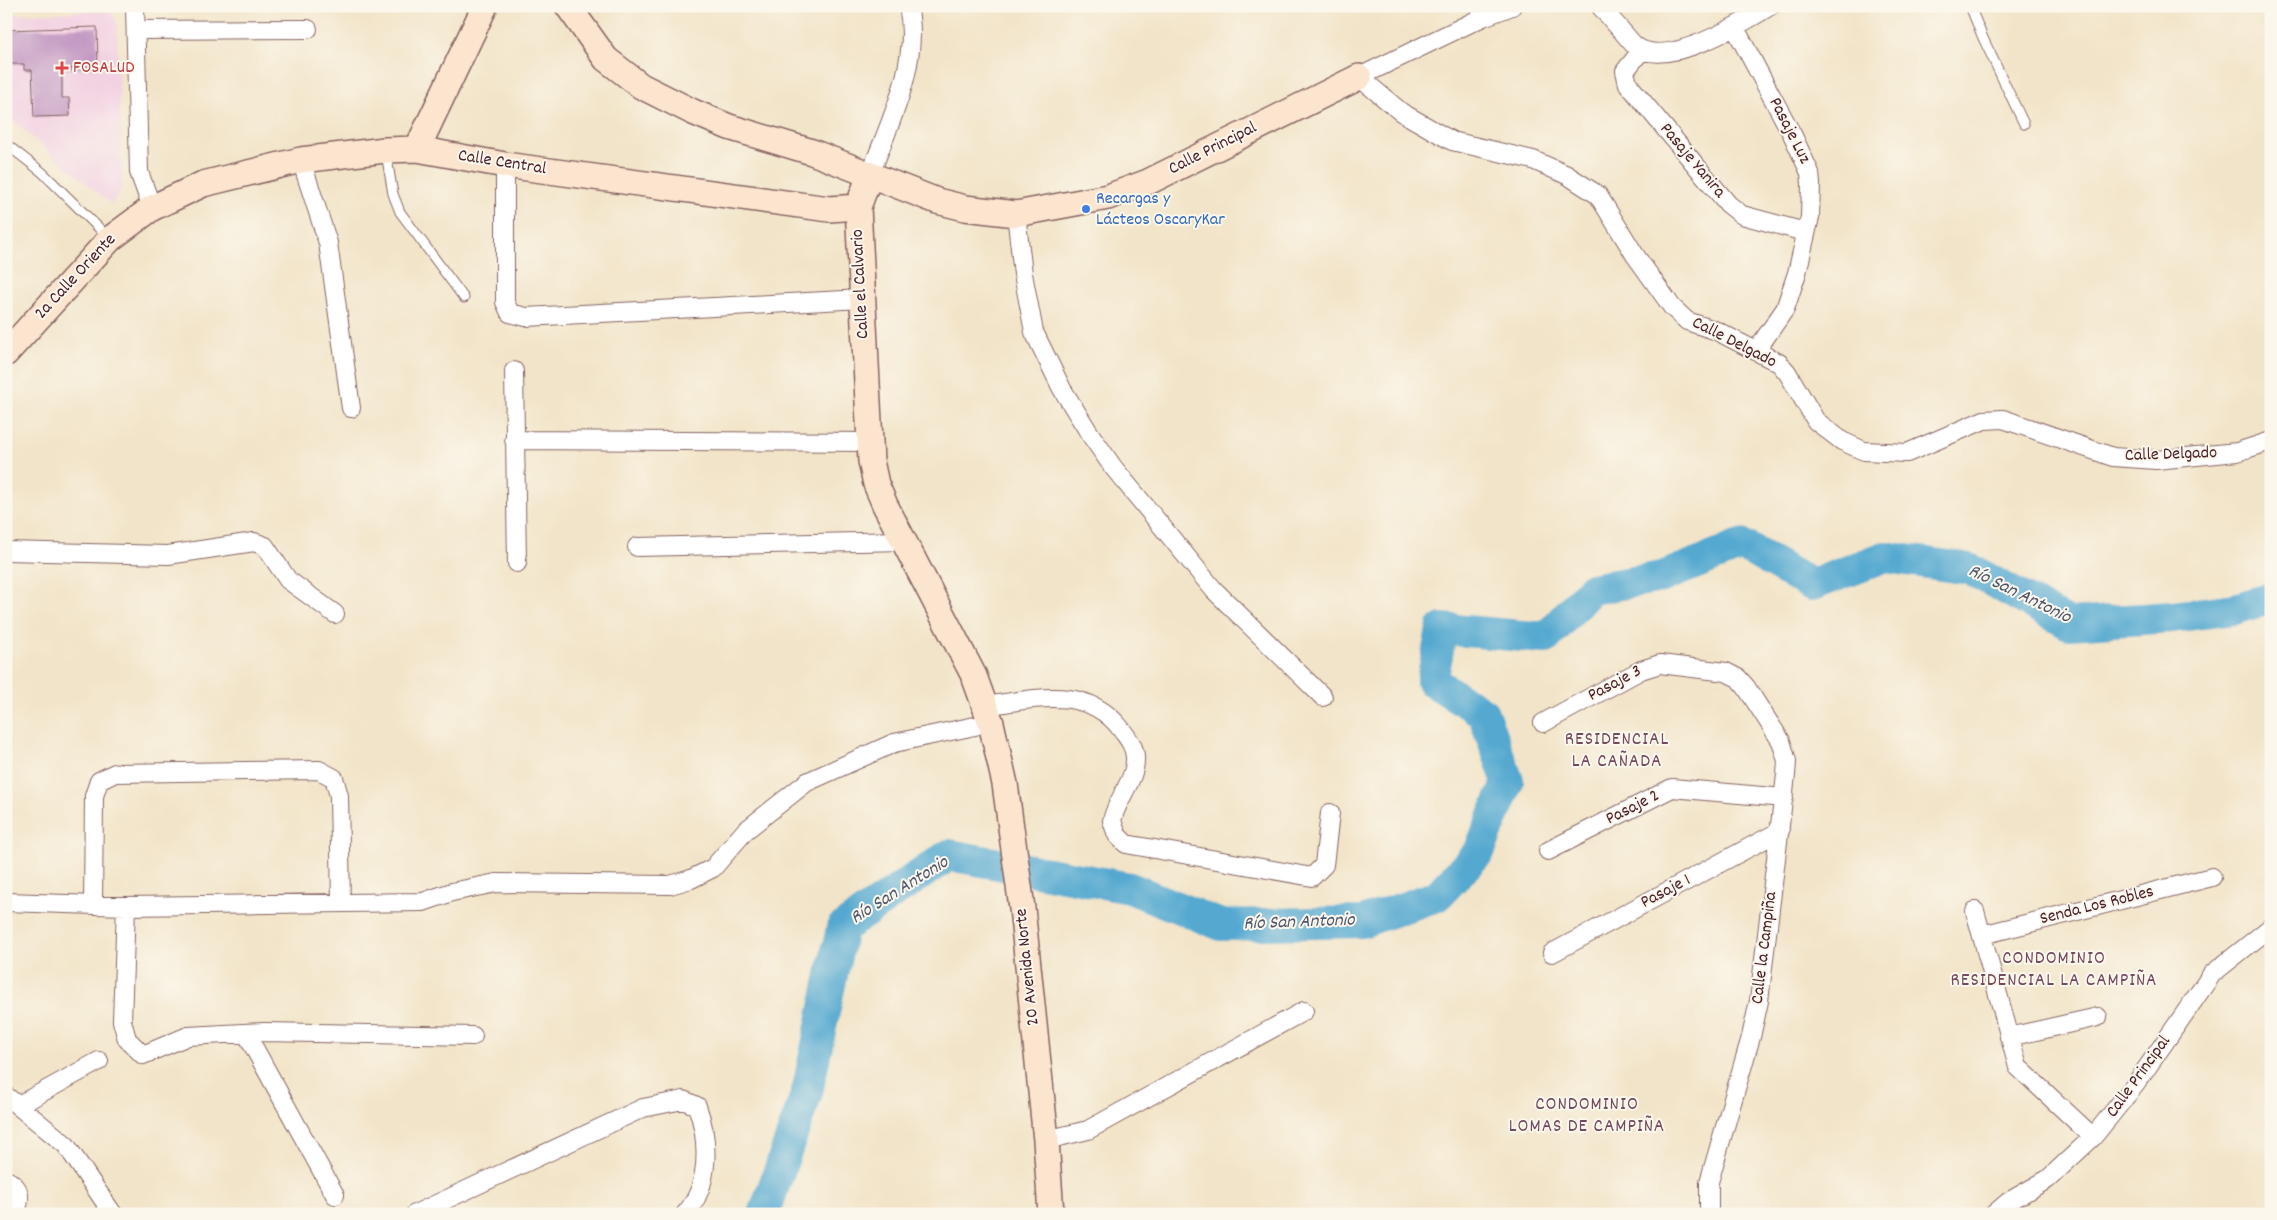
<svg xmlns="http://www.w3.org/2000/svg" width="2277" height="1220" font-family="Dekko,sans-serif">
<rect width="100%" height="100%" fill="#fbf7ec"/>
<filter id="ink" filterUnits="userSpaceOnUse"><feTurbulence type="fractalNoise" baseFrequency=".02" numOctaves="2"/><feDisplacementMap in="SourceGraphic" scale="10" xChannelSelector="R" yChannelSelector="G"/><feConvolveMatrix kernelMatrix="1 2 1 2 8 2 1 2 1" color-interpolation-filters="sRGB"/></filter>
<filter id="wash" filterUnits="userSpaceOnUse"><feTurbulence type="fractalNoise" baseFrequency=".0096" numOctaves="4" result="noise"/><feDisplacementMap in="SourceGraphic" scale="20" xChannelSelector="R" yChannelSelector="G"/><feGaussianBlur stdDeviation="1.12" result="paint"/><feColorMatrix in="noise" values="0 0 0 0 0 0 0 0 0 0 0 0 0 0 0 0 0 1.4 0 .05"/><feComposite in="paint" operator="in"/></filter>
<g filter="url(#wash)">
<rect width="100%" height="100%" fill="#f2e4c8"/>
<path fill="#f2cfe1" d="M105,11L112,13L117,22L122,186L119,194L111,204L6,115V15Z"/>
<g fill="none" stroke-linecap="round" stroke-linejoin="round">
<path stroke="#54a9d0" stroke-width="32" d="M764,1214L807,1092L842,928L949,855L1130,888L1221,925L1362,922L1437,896L1479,852L1508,781L1483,713L1432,681L1442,629L1546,638L1591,589L1662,577L1742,545L1812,585L1885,557L1970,569L2069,624L2172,617L2235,609L2271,598"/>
</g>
<g id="blocks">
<path fill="#c399c3" d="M97,27L98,68L62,69V98H69L70,116L34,117L32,70H24V64H6V30Z"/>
</g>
</g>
<g filter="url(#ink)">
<use href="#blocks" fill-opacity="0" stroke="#856462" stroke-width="1"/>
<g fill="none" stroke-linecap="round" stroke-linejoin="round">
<g stroke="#856462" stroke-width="11">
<path id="lane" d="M1970,6L1983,38L2024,124
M6,144L42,172L109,238
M386,153L393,194L400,212L464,298"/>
</g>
<g stroke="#856462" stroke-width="20">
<path id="street" d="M135,6L139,172L152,208
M1512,6L1483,17L1359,77L1401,112L1452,141L1533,160L1567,175L1598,195L1635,255L1672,307L1687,321L1717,331L1779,363L1787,372L1816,421L1842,441L1864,451L1907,453L1984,420L2003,419L2113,457L2156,460L2237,452L2271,441
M1600,6L1634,45C1665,71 1741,24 1770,6
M1735,28L1793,136L1810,173L1811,184L1810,217L1797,273L1785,309L1756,351
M136,30L308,29
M1641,51L1625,71L1628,84L1728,204L1742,215L1805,232
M301,160L328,243L351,408
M505,165V302L510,313L526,317L862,299
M870,175C889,123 921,63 908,6
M1016,214L1023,274L1034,332L1062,389L1090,434L1113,467L1214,590L1323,697
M514,371L517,563
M514,440L869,442
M637,547L904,541
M6,551L168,555L254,542L265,546L288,580L335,614
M986,706C1034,699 1087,684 1121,729C1128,738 1136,748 1135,760C1135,781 1116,800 1112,821L1117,835L1126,844L1312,877L1324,865L1330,813
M1543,723L1641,670L1660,664L1726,672L1738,678L1746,687L1781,741L1787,761L1786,775L1759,1001L1751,1037L1709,1182V1214
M1548,851L1672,788L1784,798
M6,902L126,906L423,902L452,892L496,883L670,885L691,879L713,868L745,831L807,782L894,743L975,726
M93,905L94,796L99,781L115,773L319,770L334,778L339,796L341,903
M126,906L122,1021L127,1039L143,1055L188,1036L264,1032L473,1036
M1975,911L2018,1067L2093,1137
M1982,935L2212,877
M1552,953L1780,831
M246,1033L335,1195
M2009,1037L2098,1017
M6,1096L66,1145L113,1214
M19,1105L99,1061
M1046,1140L1088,1130L1304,1011
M6,1180C22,1187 21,1200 15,1214
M415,1214L643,1108L683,1100L697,1106C709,1139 711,1186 685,1214
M1994,1214L2008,1202L2048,1179L2093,1137L2135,1085L2212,974L2271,927"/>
</g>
<g stroke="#856462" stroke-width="28">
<path id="secondary" d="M568,6L606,59L641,86L693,112L729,127L812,152L937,201L965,208L1016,214L1108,197L1148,182L1359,77
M417,149L485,6
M870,175L858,207L871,461L876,484L885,505L974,676L991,723L1005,784L1022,908L1046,1140L1051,1214
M6,353L110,239L152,208L203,184L301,160L385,150L417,149L505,165L829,209L858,207"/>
</g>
<use href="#lane" stroke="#fff" stroke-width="9"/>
<use href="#street" stroke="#fff" stroke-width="18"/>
<use href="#secondary" stroke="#fce5cf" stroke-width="25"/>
</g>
</g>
<path fill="#e0444e" stroke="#fbf7ec" stroke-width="2" d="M59.5 60.5h5v5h5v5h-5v5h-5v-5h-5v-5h5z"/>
<circle fill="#3f7fe0" stroke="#fbf7ec" stroke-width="2" cx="1086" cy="209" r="5"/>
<g text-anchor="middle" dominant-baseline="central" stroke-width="4" stroke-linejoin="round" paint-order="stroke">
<g font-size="18" fill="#be3a42" stroke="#fbf7ec" text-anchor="start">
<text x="73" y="68">FOSALUD</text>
</g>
<g font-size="18" fill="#4a1f2b" stroke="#fbf7ec">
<text transform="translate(1789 131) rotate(63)">Pasaje Luz</text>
<text transform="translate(1213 149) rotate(-27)">Calle Principal</text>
<text transform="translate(1692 161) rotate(50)">Pasaje Yanira</text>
<text transform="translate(502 163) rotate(9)">Calle Central</text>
<text transform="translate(76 277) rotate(-47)">2a Calle Oriente</text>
<text transform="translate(861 284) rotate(-93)">Calle el Calvario</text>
<text transform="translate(1734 343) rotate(27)">Calle Delgado</text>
<text transform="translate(2171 455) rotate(-2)">Calle Delgado</text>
<text transform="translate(1615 684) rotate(-28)">Pasaje 3</text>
<text transform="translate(1633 808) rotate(-27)">Pasaje 2</text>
<text transform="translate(1666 892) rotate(-28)">Pasaje 1</text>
<text transform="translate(2097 906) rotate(-14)">Senda Los Robles</text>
<text transform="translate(1765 948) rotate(-83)">Calle la Campiña</text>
<text transform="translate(1028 967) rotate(-96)">20 Avenida Norte</text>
<text transform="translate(2139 1077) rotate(-54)">Calle Principal</text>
</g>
<g font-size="18" fill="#366cbe" stroke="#fbf7ec" text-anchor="start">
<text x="1096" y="199">Recargas y<tspan x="1096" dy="21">Lácteos OscaryKar</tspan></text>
</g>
<g font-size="19" font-style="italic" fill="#4e566d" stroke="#fbf7ec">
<text transform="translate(2019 595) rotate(26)">Río San Antonio</text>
<text transform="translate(900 891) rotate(-32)">Río San Antonio</text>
<text transform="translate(1299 923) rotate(-2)">Río San Antonio</text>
</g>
<g font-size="19" letter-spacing="1" fill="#744a60" stroke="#fbf7ec">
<text x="1617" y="740">RESIDENCIAL<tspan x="1617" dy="22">LA CAÑADA</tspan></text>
<text x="2054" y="959">CONDOMINIO<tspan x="2054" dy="22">RESIDENCIAL LA CAMPIÑA</tspan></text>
<text x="1587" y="1105">CONDOMINIO<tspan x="1587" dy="22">LOMAS DE CAMPIÑA</tspan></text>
</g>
</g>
<rect width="2277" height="1220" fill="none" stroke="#fbf7ec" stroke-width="25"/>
</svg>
